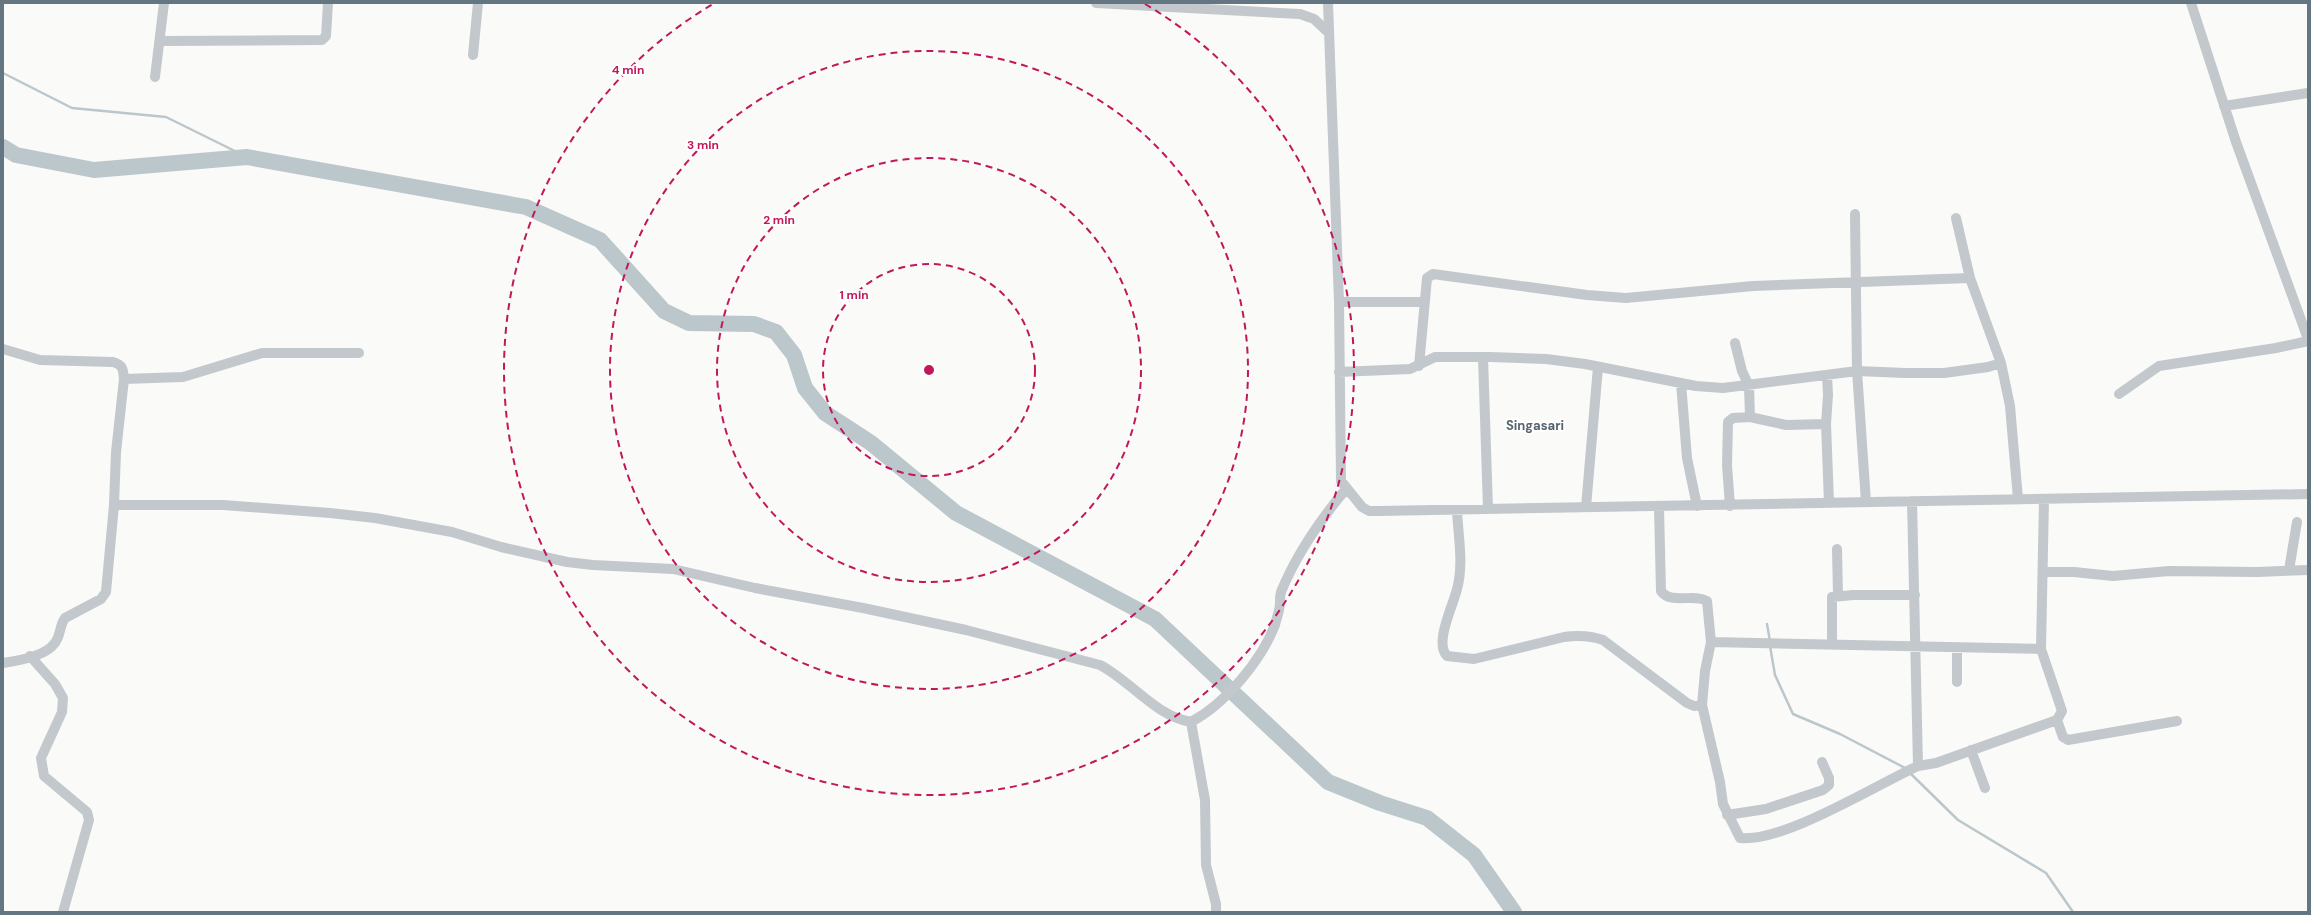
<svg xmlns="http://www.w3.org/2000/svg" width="2311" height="915" font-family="'DM Sans',sans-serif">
<rect width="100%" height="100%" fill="#fafaf8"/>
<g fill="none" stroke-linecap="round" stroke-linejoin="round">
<path stroke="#bbc7cb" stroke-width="2.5" d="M3,73L72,108L166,117L247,157
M1767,624L1770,641
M1770,646L1775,675L1793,714L1840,734L1907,769
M1910,773L1958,820L2046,873L2073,912"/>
<path stroke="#bbc7cb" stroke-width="16" d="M3,147L16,155L94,170L247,157L526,207L600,240L664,311L689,323L754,324L776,332L794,355L805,388L825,413L871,443L956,513L1155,619L1328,782L1380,803L1427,818L1474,855L1514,912"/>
<path stroke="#c3c8cc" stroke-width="10" d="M1096,3L1300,14L1314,19L1329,33
M1328,3L1339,302L1341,481L1362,507L1369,511H1379L2308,494
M2191,3L2236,142L2308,339
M160,41L322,40L326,36L328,3
M473,55L478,3
M155,77L164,3
M2224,106L2308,93
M1855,214L1857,371L1866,502
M1956,218L1970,278
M1339,302H1425
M1735,343L1742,371L1749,386L1750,417L1786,425L1826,424
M3,349L40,360L113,362C123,365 123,369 124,379L116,452L114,505L106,592L101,599L65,618C59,626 61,637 54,644C45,656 17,661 3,663
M1483,357L1488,509
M1419,366L1427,278L1433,274L1587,295L1626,298L1753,286L1970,278L2001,363L2010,406L2018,499
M1339,372L1410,369L1435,357H1490L1546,359L1585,364L1696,386L1723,388L1857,371L1905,373H1944L1988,367L2001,363
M1827,375L1828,395L1826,424L1829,503
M124,379L183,377L262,353H359
M1681,383L1687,458L1697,506
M2119,394L2159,366L2276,348L2308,341
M1912,501L1918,766
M114,505H223L330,513L375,518L452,532L501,547L567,562L593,565L673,569L755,588L863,608L966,630L1100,665C1131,681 1155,716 1191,722C1225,704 1261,661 1275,625C1276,620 1278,615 1279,610C1281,604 1279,598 1281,592C1296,555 1321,519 1346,489
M1730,506L1727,465L1728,422L1733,418L1750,417
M1586,507L1598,367
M1659,507L1661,591C1671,605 1693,593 1707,601L1711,642L2041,649
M1457,510C1458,535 1464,564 1457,589C1453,606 1434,643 1447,656L1474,659L1564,637C1578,635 1589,635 1603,640L1687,703L1694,706L1702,705
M1837,549L1838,596
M2289,570L2297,522
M2043,572H2074L2113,576L2169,571L2257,572L2308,570
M1711,642L1705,671L1702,705L1720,782L1723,804L1740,838C1783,843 1876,785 1918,766L1936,763L2057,720L2062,711L2041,649L2044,499
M1832,645V597L1853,595H1915
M30,656L55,684L63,698L62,712L41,758L44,776L87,812L89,820L63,912
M1957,682V648
M2057,720L2063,737L2068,740L2177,721
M1191,722L1205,800L1206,865L1216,904V912
M1971,750L1985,788
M1727,815L1766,809L1823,790L1829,785V778L1822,762"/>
</g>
<g fill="none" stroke="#c2185b" stroke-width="2" stroke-dasharray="7 5">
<circle cx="929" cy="370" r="106"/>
<circle cx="929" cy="370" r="212"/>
<circle cx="929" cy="370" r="319"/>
<path d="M1145 4A425 425 0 1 1 713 4"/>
</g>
<g text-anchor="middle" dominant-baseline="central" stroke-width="4" stroke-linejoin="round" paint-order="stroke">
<g font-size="13" font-weight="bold" fill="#57646e" stroke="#fff">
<text x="1535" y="425">Singasari</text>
</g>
</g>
<circle cx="929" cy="370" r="6" fill="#c2185b" stroke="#fff" stroke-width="2"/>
<g font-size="12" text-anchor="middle" font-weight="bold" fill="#c2185b" stroke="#fff" stroke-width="4" stroke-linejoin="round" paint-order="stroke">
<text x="628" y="74">4 min</text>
<text x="703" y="149">3 min</text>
<text x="779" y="224">2 min</text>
<text x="854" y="299">1 min</text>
</g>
<rect width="2311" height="915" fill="none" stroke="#657683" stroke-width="8"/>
</svg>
